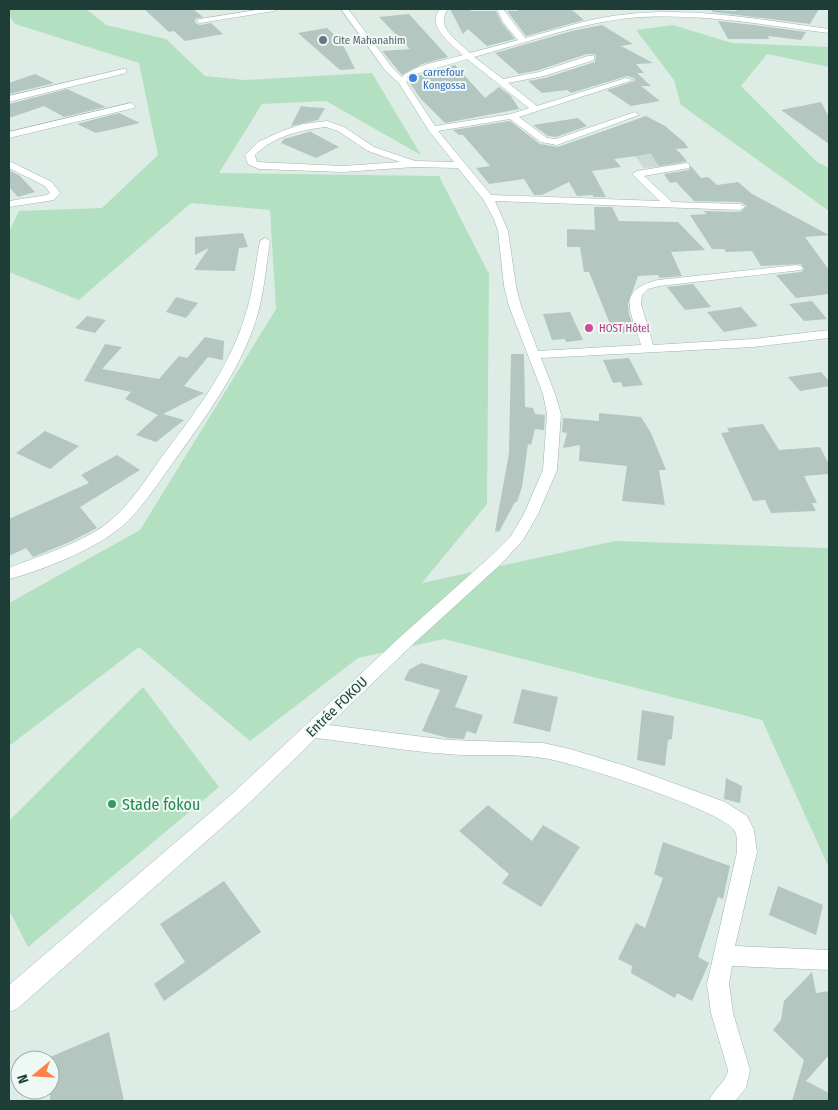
<svg xmlns="http://www.w3.org/2000/svg" width="838" height="1110" font-family="'Fira Sans Condensed',sans-serif">
<rect width="100%" height="100%" fill="#deece6"/>
<path fill="#ccdbd5" d="M680,152L688,164L644,168L635,156Z"/>
<path fill="#b4e0c2" d="M9,9H86L106,25L166,39L205,76L245,80L372,73L421,155L326,101L262,104L219,173L439,176L489,274L487,504L422,583L615,541L829,548V868L762,720L444,639L358,658L250,741L139,647L9,746V603L140,530L276,309L270,210L191,203L79,300L9,272V232L19,211L102,208L158,155L139,63L15,24L9,15Z
M673,25L732,43L829,47V67L767,54L741,86L817,162L829,168V211L681,105L674,80L636,30Z
M143,687L219,787L28,947L9,910V821Z"/>
<path fill="#b3c6bf" d="M144,9H193L203,17L195,19V23L200,25L211,23L223,34L185,41L174,31L169,32Z
M450,9H470L471,11H496L502,23L515,39L487,46L468,29L463,34Z
M516,9H571L584,20L526,36L507,11H518Z
M736,9H819L810,24L713,12L711,10L737,11Z
M409,14L448,57L422,64L402,75L382,51L410,49L379,17Z
M718,21L754,25L806,32L801,40L768,36L769,39H728Z
M602,25L633,44L621,46L653,63L636,64L644,73H637L651,86H641L660,101L631,106L607,90L635,81L634,78L627,76L571,93L567,90L542,93L528,81L545,78L595,62L596,56L594,54H587L539,70L519,74L495,53L572,31Z
M327,28L341,41L355,69L340,70L298,33Z
M455,65L485,98L499,87L511,96L519,109L445,123L421,99L409,82L417,76Z
M35,74L54,83L9,94V83Z
M67,89L106,107L64,117L44,106L9,118V104Z
M821,102L829,117V144L781,110Z
M301,106L308,107L325,108L318,120L291,126Z
M119,113L140,123L96,133L77,124Z
M646,116L665,126L685,143L688,148L676,149L687,161L659,166L651,154L614,159L621,167L592,171L606,197H593V195L577,196L569,182L542,195H534L524,179L489,184L476,168L490,166L463,135H459L453,130L510,121L540,144L558,147Z
M578,118L587,126L556,137L548,136L533,125Z
M312,131L311,132L339,147L316,158L281,143L284,139Z
M691,166L701,178L708,177L717,185L738,182L752,194L829,235L805,237L829,270V294L796,298L776,275L801,272L804,269L801,264L761,266L752,251L726,252L724,249H712L690,215L707,214L703,211L740,212L747,206L740,202L694,201L676,182L670,183L664,174L689,170Z
M9,170L20,176L35,192L18,197L9,187Z
M594,207H612L619,221L678,222L705,250L671,252L682,276L660,278L658,275L638,276L628,304L629,314L635,332L614,334L589,272H584L580,247H567V229L595,230Z
M243,233L248,247L239,248L235,271L194,270L209,248L195,255V237Z
M693,284L711,307L685,310L667,287Z
M176,297L198,303L186,318L166,312Z
M812,301L827,319L804,321L789,304Z
M741,307L758,326L724,332L707,312Z
M570,312L583,340L566,342L565,339L552,340L543,314Z
M87,316L106,320L95,333L75,328Z
M205,337L224,341L223,360L208,357L184,386L204,393L163,414L184,420L156,442L136,435L158,415L125,399L131,392L84,381L105,344L122,347L102,369L159,379L179,356L187,358Z
M511,354H524L525,407L533,408L535,414L545,415L544,430L535,429L531,445L528,444L522,487L517,502H515L499,532L495,531L509,453Z
M629,358L643,385L623,387L621,382L613,383L603,360Z
M821,372L829,381V386L800,391L788,377Z
M599,413L641,417L651,433L666,470H659L665,505L622,501L627,466L579,461L580,445L563,448L567,433L562,432L563,418L599,421Z
M763,424L779,450L820,447L829,464V474L804,476L817,503H812L816,511L771,513L765,500L753,501L721,433L729,432L727,428Z
M45,431L79,446L50,469L16,453Z
M117,455L140,470L80,507L97,528L70,542L33,557L26,548L9,556V519L89,483L81,475Z
M421,663L468,676L455,707L483,715L476,734L467,731L464,739L448,738L422,731L440,690L404,680L409,670Z
M522,689L558,697L550,732L513,723Z
M642,710L674,716L672,739L668,740L665,766L637,760Z
M726,778L742,786L740,803L724,799Z
M488,805L532,841L543,825L580,847L541,907L502,883L509,874L459,831Z
M663,842L730,866L723,899L718,897L698,957L709,963L692,1001L677,993L675,998L631,973L632,966L618,959L636,923L645,928L663,878L654,874Z
M224,881L261,932L164,1001L154,984L185,962L160,924Z
M778,886L823,905L816,935L769,915Z
M812,972L816,993L829,991V1055L806,1081L829,1093V1101H792L804,1060L773,1030L781,1020L784,1001Z
M109,1032L124,1101H50V1057Z"/>
<g fill="none" stroke-linecap="round" stroke-linejoin="round">
<g stroke="#a0b4ae" stroke-width="1">
<path id="minor" d="M262,9H278L274,11L200,23L196,21L200,19Z
M341,9H348L391,66L402,77C418,63 443,61 463,55C451,43 426,27 440,9H448C434,27 458,41 470,53L518,40L503,22L497,9H503L525,38C559,29 593,17 629,14C695,7 763,20 829,29V33C763,25 696,12 629,18C580,23 522,44 474,57L503,79L539,72L588,56H594V60L544,76L508,83L537,106L626,78L633,80L519,117L547,138L556,139L632,113L635,112L639,115L557,145L541,142L510,119L438,131L491,195L660,201L632,174L637,171L686,163L689,164V168L644,176L672,202L740,204L745,207L740,210L495,201L508,231L516,286L521,306L538,351L641,345C632,312 614,291 658,280L797,265L801,266L802,268L801,270L659,286L648,289L642,295L641,304L653,345L753,339L829,330V338L753,347L541,358L555,394L561,414L557,470L538,514L523,540L501,564L411,646L329,725L448,740L543,743L570,749L629,767L725,802L747,816L754,830L757,852L735,946L829,950V970L732,966L729,984L733,1013L750,1070L746,1088L735,1101H709C713,1090 727,1081 728,1070L711,1013L707,984L737,852C737,846 738,835 734,830C723,811 570,761 543,758C512,753 480,757 448,754C404,751 360,743 316,738L246,806L17,1009L9,1012V985L232,794L399,638L491,556L511,536L524,514L543,470L547,414L543,394L509,306L504,286L498,231L494,219L483,199L458,168L414,167L343,172L259,169L248,164L245,155L258,142L282,131L303,124L327,121L344,127L374,147L415,161L454,162L429,131L399,83L385,70ZM467,59L529,108L511,114L435,126L406,82L416,74ZM326,127L338,131L368,151L400,162L343,166L257,162L255,155C274,136 300,130 326,127Z
M123,69H126V73L9,102V96Z
M131,103L135,106L134,108L9,138V132Z
M9,161L52,182L60,193L54,200L9,207V201L47,195L50,193L45,186L9,168Z
M265,238L270,241C266,267 264,294 256,320C239,373 204,419 172,464C155,487 139,514 116,531C92,550 38,572 9,579V568C41,555 77,545 105,525C129,507 144,482 161,458C193,415 228,371 244,319C253,294 255,267 260,241Z"/>
</g>
<use href="#minor" fill="#fff" fill-rule="evenodd"/>
</g>
<circle fill="#6b7280" stroke="#eef8f4" stroke-width="2" cx="323" cy="40" r="5"/>
<circle fill="#3f7fe0" stroke="#eef8f4" stroke-width="2" cx="413" cy="78" r="5"/>
<circle fill="#d1479c" stroke="#eef8f4" stroke-width="2" cx="589" cy="328" r="5"/>
<circle fill="#2e9e5b" stroke="#eef8f4" stroke-width="2" cx="112" cy="804" r="5"/>
<g text-anchor="middle" dominant-baseline="central" stroke-width="4" stroke-linejoin="round" paint-order="stroke">
<g font-size="11" fill="#5b616d" stroke="#eef8f4" text-anchor="start">
<text x="333" y="40">Cite Mahanahim</text>
</g>
<g font-size="11" fill="#366cbe" stroke="#eef8f4" text-anchor="start">
<text x="423" y="72">carrefour<tspan x="423" dy="13">Kongossa</tspan></text>
</g>
<g font-size="11" fill="#b23c85" stroke="#eef8f4" text-anchor="start">
<text x="599" y="328">HOST Hôtel</text>
</g>
<g font-size="14" fill="#1d3d36" stroke="#eef8f4">
<text transform="translate(337 707) rotate(-44)">Entrée FOKOU</text>
</g>
<g font-size="16" fill="#27864d" stroke="#eef8f4" text-anchor="start">
<text x="122" y="804">Stade fokou</text>
</g>
</g>
<rect width="838" height="1110" fill="none" stroke="#1d3d36" stroke-width="20"/>
<g transform="translate(35 1075) rotate(252)"><circle r="24" fill="#eef8f4" stroke="#9aada8"/>
<path d="M0-4L9 19L0 12L-9 19Z" fill="#ff8048"/>
<text y="-8" font-size="14" font-weight="bold" text-anchor="middle" fill="#1d3d36">N</text>
</g>
</svg>
